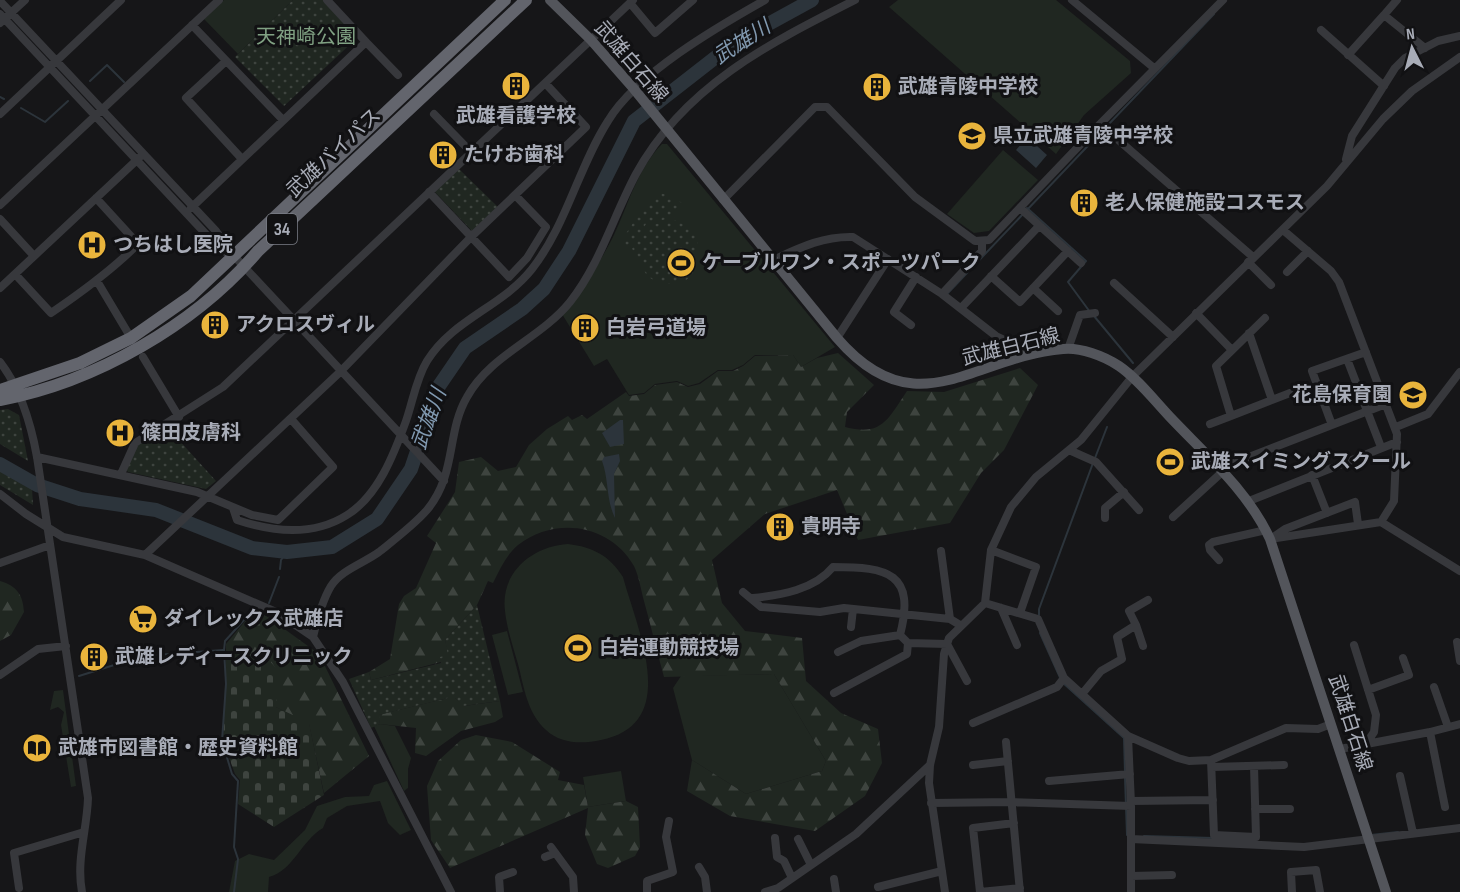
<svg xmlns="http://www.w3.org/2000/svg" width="1460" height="892" font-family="'Sofia Sans Condensed','Noto Sans JP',sans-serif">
<defs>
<pattern id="forest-firs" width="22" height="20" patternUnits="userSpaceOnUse" patternTransform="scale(1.5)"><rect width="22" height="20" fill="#202721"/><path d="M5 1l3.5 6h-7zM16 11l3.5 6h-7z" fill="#3e443f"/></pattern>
<pattern id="cemetery-stones" width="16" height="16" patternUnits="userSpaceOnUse" patternTransform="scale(1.5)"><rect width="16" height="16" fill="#202721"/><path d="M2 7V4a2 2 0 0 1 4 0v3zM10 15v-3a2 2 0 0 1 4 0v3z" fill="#3e443f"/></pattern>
<pattern id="park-dots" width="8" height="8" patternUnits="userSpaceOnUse" patternTransform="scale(1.5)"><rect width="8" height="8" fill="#202721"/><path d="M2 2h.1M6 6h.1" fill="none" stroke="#3e443f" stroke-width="1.8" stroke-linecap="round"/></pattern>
</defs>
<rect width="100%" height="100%" fill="#161618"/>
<path fill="#202721" d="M224,0H293L238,54L204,19Z
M898,0H1056L1130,61L1131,73L1084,115L1056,154L889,7Z
M662,144H667L835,347L801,367L793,355H755L743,365L732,370H718L699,383L688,386L677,381L655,384L644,393L629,395L607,359L594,366L562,314C582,292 599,264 613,237C628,206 637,169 662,144Z
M1003,150L1038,180L989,231L974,233L947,214Z
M568,544C593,547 610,556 623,577C637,629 682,724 601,740C582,744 561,744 546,730C527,713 524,687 518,664C513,647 507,629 505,611C500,572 533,546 568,544Z
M507,631L523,692L508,695L492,635Z
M774,674L826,761L822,771L746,794L692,760L673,688L681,676Z
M63,690L76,786L71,787L61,725L64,712L58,707L50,710L54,691Z
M380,724L395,726L411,758L408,769V788L404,791L374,726Z
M621,771L626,801L588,807L583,777Z
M387,781L411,830L400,835L388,823L380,801L347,806L327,818L323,828C301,841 294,870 269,877L268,892H229L235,861L249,854L274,860L305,830L317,806L345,797L369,796L374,785Z"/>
<path fill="url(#forest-firs)" d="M838,353L874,385L847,412L845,427C882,437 888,419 907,391L944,392L1020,368L1038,385L1004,450L981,473L950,523L858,540L837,490L765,514L712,560L722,603L745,631L802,638L806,681L841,713L878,729L882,763L865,796L815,831L730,816L687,791L692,760L746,794L822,771L826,761L774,674L664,677C657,652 651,626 644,601C641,590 639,576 634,566C610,524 555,516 518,545C506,555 500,569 493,583L488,581L477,605L445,640L449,655L441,662L371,680L369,672L390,659L399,604L404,596L416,588L436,543L427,536L455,492L459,462L481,457L498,471L516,467L529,445L547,429L568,416L572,420L582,415L587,419L626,392L629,396L644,394L655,385L677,382L688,387L700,384L718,371H733L743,366L755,356L793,355L801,367L817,358Z
M0,581C17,586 23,595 24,612L11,635L0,641Z
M265,615L319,654L369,756L324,793L309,724L276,707L266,657L226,655V644L246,620Z
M448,698H455L464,706L500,701L503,717L495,722L461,731L426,756L415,753L416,728L380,724L378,715Z
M476,735L512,742L560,772L558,780L584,785L588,807L626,801L638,807L640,847L635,856L608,868L597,864L585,835L588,808L450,868L431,840L427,786L438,761L461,740Z"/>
<path fill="url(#cemetery-stones)" d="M226,655L266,657L277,669L276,707L309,723L324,795L274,827L238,804L240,780L235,774L223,741Z"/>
<path fill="url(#park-dots)" d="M293,0H323L357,38L284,106L235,57Z
M459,169L498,207L472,231L435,192Z
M659,193L668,195L684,204L675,217L646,224L630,248L621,241L647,202Z
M676,220L700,235C692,252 705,283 670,284C662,284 654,282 648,276C640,268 641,256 632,249L647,226Z
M8,409L19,415L28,461L0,444V410Z
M168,428L216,481L206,489L128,472L126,469L138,445Z
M0,469L32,488L33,505L0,485Z
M477,605L500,701L463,706L455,698H448L379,715L380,724L371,728L349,679L369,672L371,680L441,663L440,657L448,655L445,640Z"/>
<path fill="#2c343b" d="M1027,137L1047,155L1036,168L1016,150Z
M620,420H623L624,444L610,447L602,433Z
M619,454L620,461L614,474L615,518C606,500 609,480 602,461L604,457Z"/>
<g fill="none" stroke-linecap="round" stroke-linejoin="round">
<path stroke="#2c343b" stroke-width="2" d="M90,81L107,65L124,82
M0,97L4,99
M21,108L45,122L68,101
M1108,125L1214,14
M1027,208L1086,261L1068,282L1090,312
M947,294L1102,131
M1094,316L1133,363
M1095,458L1107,427
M280,569L281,560L287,552
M269,603L279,577
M1039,615V609L1093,463
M1040,633L1062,682L1124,738L1125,772
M79,676L143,656L223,650
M1125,778L1127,835L1129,836
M1371,835L1398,832
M1144,836L1213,838
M1228,839L1249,841
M234,892L238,859L234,847L238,781L232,774L222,741L226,684L224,650L225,641L244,620L259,613"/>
<path stroke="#2c343b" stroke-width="14" d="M0,464L37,485L80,499L156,510L252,548L287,552L332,547L377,519L411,469L439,386L465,348L522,309L544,289L569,251L634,121L734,43L812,0"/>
<path stroke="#37383c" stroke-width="8" d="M1072,0L1154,68
M0,1L216,231L235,257L444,481
M630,3L655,33L693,0
M0,14L218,247L233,257
M1384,15L1397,0
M0,23L25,0
M192,25L283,120
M1321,30L1384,86
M366,42L398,75
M1348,55L1384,15L1425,48
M226,61L186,98L242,159
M0,114L121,0
M434,114L471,152
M1100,124L1223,0
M1346,159L1352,136L1395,68L1405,58L1438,41L1460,36
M429,192L509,277L527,258L546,227L515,195
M723,200L815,107H827L915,197L975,241L989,240L1100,124L1253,257
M0,205L219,0
M191,208L366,42L327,0
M1020,208L1081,263
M0,219L34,256
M1283,230L1331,271L1339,282L1397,434L1394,501L1381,522
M773,260C799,248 823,236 853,237L942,294L996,336L1034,354
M1248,262L1271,285
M1287,272L1308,251
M15,274L51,313C82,292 111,271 138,244L96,198
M991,276L1020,302L1068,251
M97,281L131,338
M1114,283L1173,337
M0,288L139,158
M1033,288L1058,311
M942,294L982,251V242
M961,308L1039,226
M1196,313L1232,350
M911,325L894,312L916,277
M1249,333L1272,400
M837,338L888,259
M1068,349L1080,315L1095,313
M143,357L179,417
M1347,359L1381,447
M0,362C21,389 31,424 37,457L88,798C87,830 76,860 82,892
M1231,416L1290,393
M1210,424L1231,416L1216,366L1265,318
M1332,425L1312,371L1366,352
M1396,427L1428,414L1460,372
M1069,450L1096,462L1139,510
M37,457L197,492L252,515L278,520L333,467L291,419
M121,474L135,443L223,387L633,0
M1312,475L1327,513
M0,494L26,514L63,537L145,555L276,612L313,637
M1249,501L1397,442
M233,508L237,520C273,532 314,536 347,515C378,496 394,454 406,421C413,401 416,379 427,361C453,319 502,307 532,269C567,224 578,168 608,121C636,74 717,27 765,0
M1173,517L1231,464L1386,404
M1105,518V508L1124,492
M1272,538L1285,529L1355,502L1358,524
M1270,539L1381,522L1460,571
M991,550L1036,567L1020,613
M941,551L950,619
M145,555L340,372L471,237L586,127L546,84
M1219,560L1210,550L1209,545L1213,542L1266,530
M0,563L50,545
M743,592L761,607L820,612L844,608L950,619L960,625
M753,598C781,595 814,590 833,567C888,567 916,573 900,635L908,643
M985,603L1038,619L1064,678L1128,736L1178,758L1189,761L1211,760L1286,728L1318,729L1331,724
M1001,608L1017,645
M1136,625L1143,646
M851,627L853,609
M1457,642L1460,661
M1354,645L1376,715L1374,732L1366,744
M838,652L861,641L900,635
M0,675L38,649L66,646
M1434,687L1448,727
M1368,690L1409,675L1403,658
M834,693L907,654L908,643L947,644L967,681
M1082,694L1101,671L1122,659L1117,637L1136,625L1129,611L1148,600
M973,723L1057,687L1064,678
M1430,732L1445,807
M1128,736L1131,804
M1006,742L1020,892
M1340,749L1430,732L1460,724
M1211,760L1214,835L1256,837L1254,766
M973,765L1008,761
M1212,767L1284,765
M1400,776L1413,833
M1049,781L1130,774
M1131,801L1213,800
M931,803L1012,802L1131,806V892
M1255,809H1290
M1014,823L973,828L980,892L1020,888
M775,838L777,857L784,861L792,878
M798,839L811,865
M1131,839L1304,847L1460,828
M551,847L573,877L574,892
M545,857L555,853
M699,867L705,877L707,892
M1131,876L1172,875
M834,879L836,892
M878,887L942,871
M19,888L14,853L84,832
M451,892L343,682L313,637C317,620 322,601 331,586C341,570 364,563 379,552C394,540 414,525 427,510C457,474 446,433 467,397C490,355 540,339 570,302C600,264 613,217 636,174C684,86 770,43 855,0
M500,892L499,877L513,872
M647,892V881L673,872L666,837L669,821
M765,892L778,888L856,834L930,765
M945,892L929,783L930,765L939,727L944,654L949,638L985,603L991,550L1011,507L1036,477L1081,440L1132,377L1327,186L1383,119L1412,91L1460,57
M1292,892L1291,872L1316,870L1320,892"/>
<path stroke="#53555b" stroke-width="10" d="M550,0L591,40L634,89L837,338C916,430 974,356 1063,349C1080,347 1104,356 1119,366C1138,379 1154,400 1170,417C1206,455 1248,491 1270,539L1386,892"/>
<path stroke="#63656d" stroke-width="12" d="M0,390L80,363L131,338L191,296L505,0
M0,400C95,382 195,325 258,251L526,0"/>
</g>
<defs>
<g id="building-disc" transform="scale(1.5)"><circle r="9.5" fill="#e9b43c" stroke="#111113"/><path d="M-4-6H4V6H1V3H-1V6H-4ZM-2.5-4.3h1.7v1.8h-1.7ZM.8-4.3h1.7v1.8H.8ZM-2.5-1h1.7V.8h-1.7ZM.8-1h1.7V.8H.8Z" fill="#111"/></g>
<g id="school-disc" transform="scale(1.5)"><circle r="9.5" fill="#e9b43c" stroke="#111113"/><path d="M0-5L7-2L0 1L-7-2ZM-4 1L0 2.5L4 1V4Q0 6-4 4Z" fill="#111"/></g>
<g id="hospital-disc" transform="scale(1.5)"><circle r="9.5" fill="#e9b43c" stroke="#111113"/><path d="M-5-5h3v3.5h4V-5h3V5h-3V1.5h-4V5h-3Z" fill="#111"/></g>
<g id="stadium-disc" transform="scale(1.5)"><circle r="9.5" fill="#e9b43c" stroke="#111113"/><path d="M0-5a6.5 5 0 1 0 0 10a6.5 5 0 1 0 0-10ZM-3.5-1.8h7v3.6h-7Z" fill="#111"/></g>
<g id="supermarket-disc" transform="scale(1.5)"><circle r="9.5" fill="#e9b43c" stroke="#111113"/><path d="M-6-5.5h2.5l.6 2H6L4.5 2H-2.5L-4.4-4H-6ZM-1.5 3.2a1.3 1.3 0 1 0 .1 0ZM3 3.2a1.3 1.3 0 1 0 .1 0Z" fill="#111"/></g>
<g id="library-disc" transform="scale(1.5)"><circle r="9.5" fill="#e9b43c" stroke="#111113"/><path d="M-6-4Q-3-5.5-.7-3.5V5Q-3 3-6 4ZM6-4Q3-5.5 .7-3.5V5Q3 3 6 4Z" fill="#111"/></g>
</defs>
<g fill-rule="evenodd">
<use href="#building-disc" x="516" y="86"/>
<use href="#building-disc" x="877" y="87"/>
<use href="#school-disc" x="972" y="136"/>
<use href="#building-disc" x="443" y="155"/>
<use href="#building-disc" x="1084" y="203"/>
<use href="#hospital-disc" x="92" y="245"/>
<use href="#stadium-disc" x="681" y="263"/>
<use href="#building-disc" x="215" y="325"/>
<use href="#building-disc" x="585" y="328"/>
<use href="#school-disc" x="1413" y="395"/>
<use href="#hospital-disc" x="120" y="433"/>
<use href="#stadium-disc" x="1170" y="462"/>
<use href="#building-disc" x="780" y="527"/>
<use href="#supermarket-disc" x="143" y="619"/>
<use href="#stadium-disc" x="578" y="648"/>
<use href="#building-disc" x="94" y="657"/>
<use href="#library-disc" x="37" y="748"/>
</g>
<g text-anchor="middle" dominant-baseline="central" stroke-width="6" stroke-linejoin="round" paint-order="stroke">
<rect fill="#111113" stroke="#7b7e86" stroke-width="1.5" x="267" y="214" width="30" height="30" rx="4.5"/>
<g font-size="18" font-weight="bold" fill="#a8acb7">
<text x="282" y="229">34</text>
</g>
<g font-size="20" fill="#80a183" stroke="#111113">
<text x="306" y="37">天神崎公園</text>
</g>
<g font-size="20" fill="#a8acb7" stroke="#111113">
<text transform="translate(631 62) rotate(49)">武雄白石線</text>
<text transform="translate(334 153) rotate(-43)">武雄バイパス</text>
<text transform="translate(1011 347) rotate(-14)">武雄白石線</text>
<text transform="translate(1350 723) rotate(72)">武雄白石線</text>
</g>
<g font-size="20" font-weight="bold" fill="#a8acb7" stroke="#111113" text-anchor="start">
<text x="898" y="87">武雄青陵中学校</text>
<text x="516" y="116" text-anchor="middle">武雄看護学校</text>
<text x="993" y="136">県立武雄青陵中学校</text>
<text x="464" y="155">たけお歯科</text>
<text x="1105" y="203">老人保健施設コスモス</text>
<text x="113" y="245">つちはし医院</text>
<text x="702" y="263">ケーブルワン・スポーツパーク</text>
<text x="236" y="325">アクロスヴィル</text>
<text x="606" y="328">白岩弓道場</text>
<text x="1392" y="395" text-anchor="end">花島保育園</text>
<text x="141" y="433">篠田皮膚科</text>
<text x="1191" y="462">武雄スイミングスクール</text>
<text x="801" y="527">貴明寺</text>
<text x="164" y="619">ダイレックス武雄店</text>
<text x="599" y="648">白岩運動競技場</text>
<text x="115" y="657">武雄レディースクリニック</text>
<text x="58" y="748">武雄市図書館・歴史資料館</text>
</g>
<g font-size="21" font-style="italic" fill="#8199b0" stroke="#111113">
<text transform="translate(742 42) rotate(-33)">武雄川</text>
<text transform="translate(429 419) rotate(-70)">武雄川</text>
</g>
</g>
<g transform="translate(1412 48) rotate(354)" stroke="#111113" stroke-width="4.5" paint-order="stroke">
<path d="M0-4.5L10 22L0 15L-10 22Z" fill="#a8acb7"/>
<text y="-9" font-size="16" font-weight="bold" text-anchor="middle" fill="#a8acb7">N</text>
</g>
</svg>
